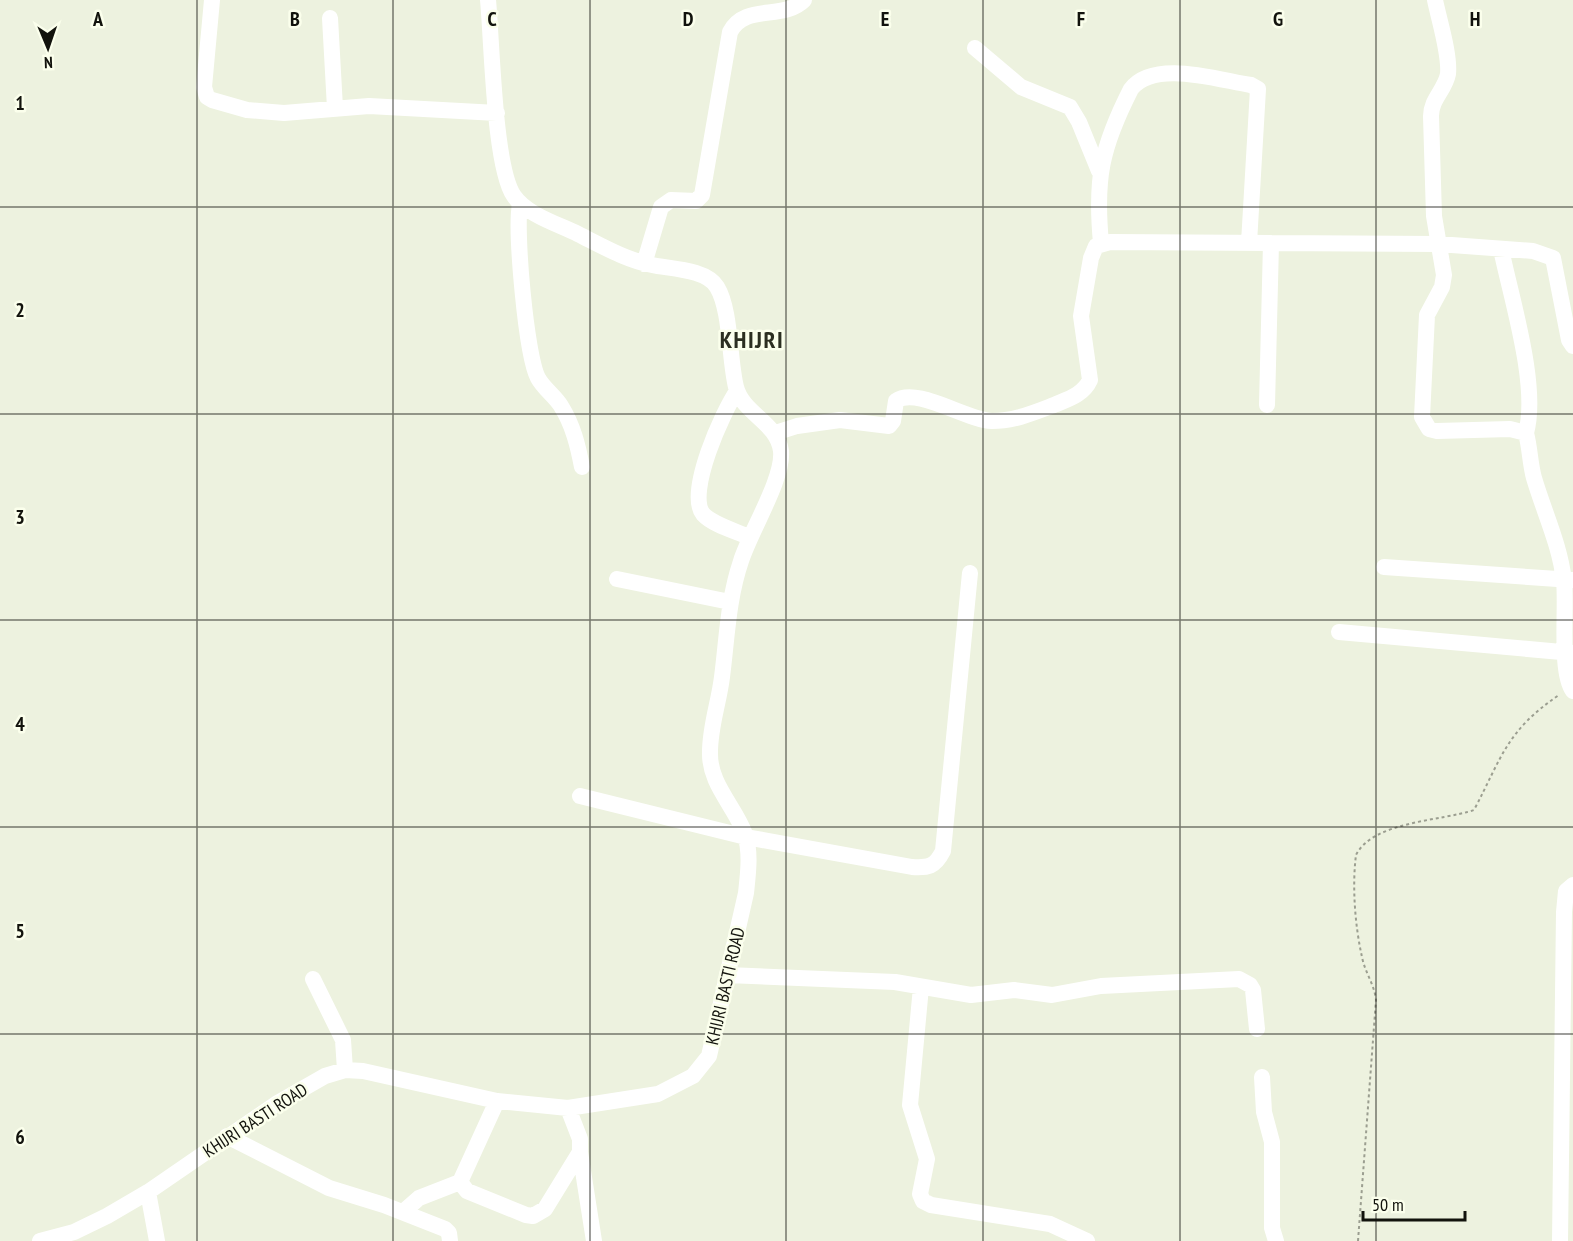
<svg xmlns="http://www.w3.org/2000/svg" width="1573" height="1241" font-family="'PT Sans Narrow',sans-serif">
<rect width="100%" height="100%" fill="#edf2df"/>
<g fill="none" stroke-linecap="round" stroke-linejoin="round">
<path stroke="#9b9e90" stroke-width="2" stroke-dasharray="3 3" stroke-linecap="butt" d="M1358,1241L1376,1000C1374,983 1365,973 1362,957C1355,926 1352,886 1356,855C1373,821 1442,821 1474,810C1502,757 1506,731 1559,695"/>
<path stroke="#fff" stroke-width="16" d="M212,0L204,87L207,97L212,100L247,110L284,113L369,106L497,113
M1435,0C1439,20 1450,54 1448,74C1445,90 1431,99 1431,116L1434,216L1444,275L1442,287L1427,315L1422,417L1429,429L1437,431L1510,429L1526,433C1530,448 1530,464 1534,478C1544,512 1560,545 1564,581C1567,606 1559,672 1573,691
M330,18L335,108
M975,48L1021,87L1070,107L1079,122L1099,171
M520,204C515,230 526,355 538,378C544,389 555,396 561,406C573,425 578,446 582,467
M1101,243C1095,179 1101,148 1131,89C1154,59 1218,80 1251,85L1258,89L1249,243
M1501,249C1511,298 1539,386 1526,433
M644,264L661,207L671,200L696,201L702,195L730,32C745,3 783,21 804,0
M737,391C723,411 686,493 703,514C713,525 736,531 749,537
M1267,405L1271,243
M775,433L797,426L840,420L889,426L893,421L896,401C916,386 966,420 992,421C1014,421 1033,413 1054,405C1068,399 1083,395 1090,380L1081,316L1091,258L1096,246L1110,242L1438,244L1533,251L1553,258L1569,340L1573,346
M1384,567L1572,580
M617,579L730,602
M1339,632L1573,653
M580,796L746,837L912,867C928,868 935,867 943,851L970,573
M727,975L895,982L971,995L1014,990L1052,995L1101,986L1239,979L1250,985L1253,990L1257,1029
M313,979L343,1040L345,1070
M921,987L910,1105L927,1159L920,1194L923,1201L931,1205L1050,1224L1087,1241
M1262,1077L1264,1112L1272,1142V1228L1276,1241
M497,1101L460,1182L467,1191L526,1215L533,1216L545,1209L580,1152V1139L568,1108
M227,1136L329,1188L384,1205L445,1229L449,1233L450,1241
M580,1152L594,1241
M148,1192L157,1241
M403,1212L419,1198L460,1182
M40,1241L74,1232L107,1216L148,1192L276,1104L325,1076L345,1070L363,1071L497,1101L568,1108L658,1094L693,1076L709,1056L746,893C748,874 751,853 745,834C734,805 709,784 710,752C710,726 719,702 722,677C727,638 728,599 741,561C750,532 784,478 781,451C777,422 743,414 736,387C729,359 731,310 717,287C706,269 670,269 652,265C626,260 602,246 578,234C558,224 527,215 514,196C494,168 492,41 488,0
M1560,1241L1564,912L1566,891L1573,885"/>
</g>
<path fill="none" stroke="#12130d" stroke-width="1.5" stroke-opacity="0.55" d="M197,0V1241M393,0V1241M590,0V1241M786,0V1241M983,0V1241M1180,0V1241M1376,0V1241M0,207H1573M0,414H1573M0,620H1573M0,827H1573M0,1034H1573"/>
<g text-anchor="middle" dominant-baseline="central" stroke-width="5" stroke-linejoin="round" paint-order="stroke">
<g font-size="18" fill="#12130d" stroke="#fbffec">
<text transform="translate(725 986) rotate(-77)">KHIJRI BASTI ROAD</text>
<text transform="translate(255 1120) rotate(-33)">KHIJRI BASTI ROAD</text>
</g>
<g font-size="24" font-weight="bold" letter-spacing="1.5" fill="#2c2f21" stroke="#fbffec">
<text x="752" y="339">KHIJRI</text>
</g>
</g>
<g font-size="20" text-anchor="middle" font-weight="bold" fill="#12130d" stroke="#fbffec" stroke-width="5" stroke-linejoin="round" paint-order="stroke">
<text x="98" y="26">A</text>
<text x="295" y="26">B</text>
<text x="492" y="26">C</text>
<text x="688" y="26">D</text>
<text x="885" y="26">E</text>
<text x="1081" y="26">F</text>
<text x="1278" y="26">G</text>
<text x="1475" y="26">H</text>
<text x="20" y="110">1</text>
<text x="20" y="317">2</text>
<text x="20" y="524">3</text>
<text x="20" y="731">4</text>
<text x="20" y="938">5</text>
<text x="20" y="1144">6</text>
</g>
<g transform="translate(48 48) rotate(178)" stroke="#fbffec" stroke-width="4.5" paint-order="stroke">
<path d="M0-4.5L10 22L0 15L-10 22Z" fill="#12130d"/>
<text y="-9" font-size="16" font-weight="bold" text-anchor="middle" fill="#12130d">N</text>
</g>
<path d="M1363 1211v9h102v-9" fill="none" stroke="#12130d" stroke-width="3"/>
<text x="1372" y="1211" font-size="18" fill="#12130d" stroke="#fbffec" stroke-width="4.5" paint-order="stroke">50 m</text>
</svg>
